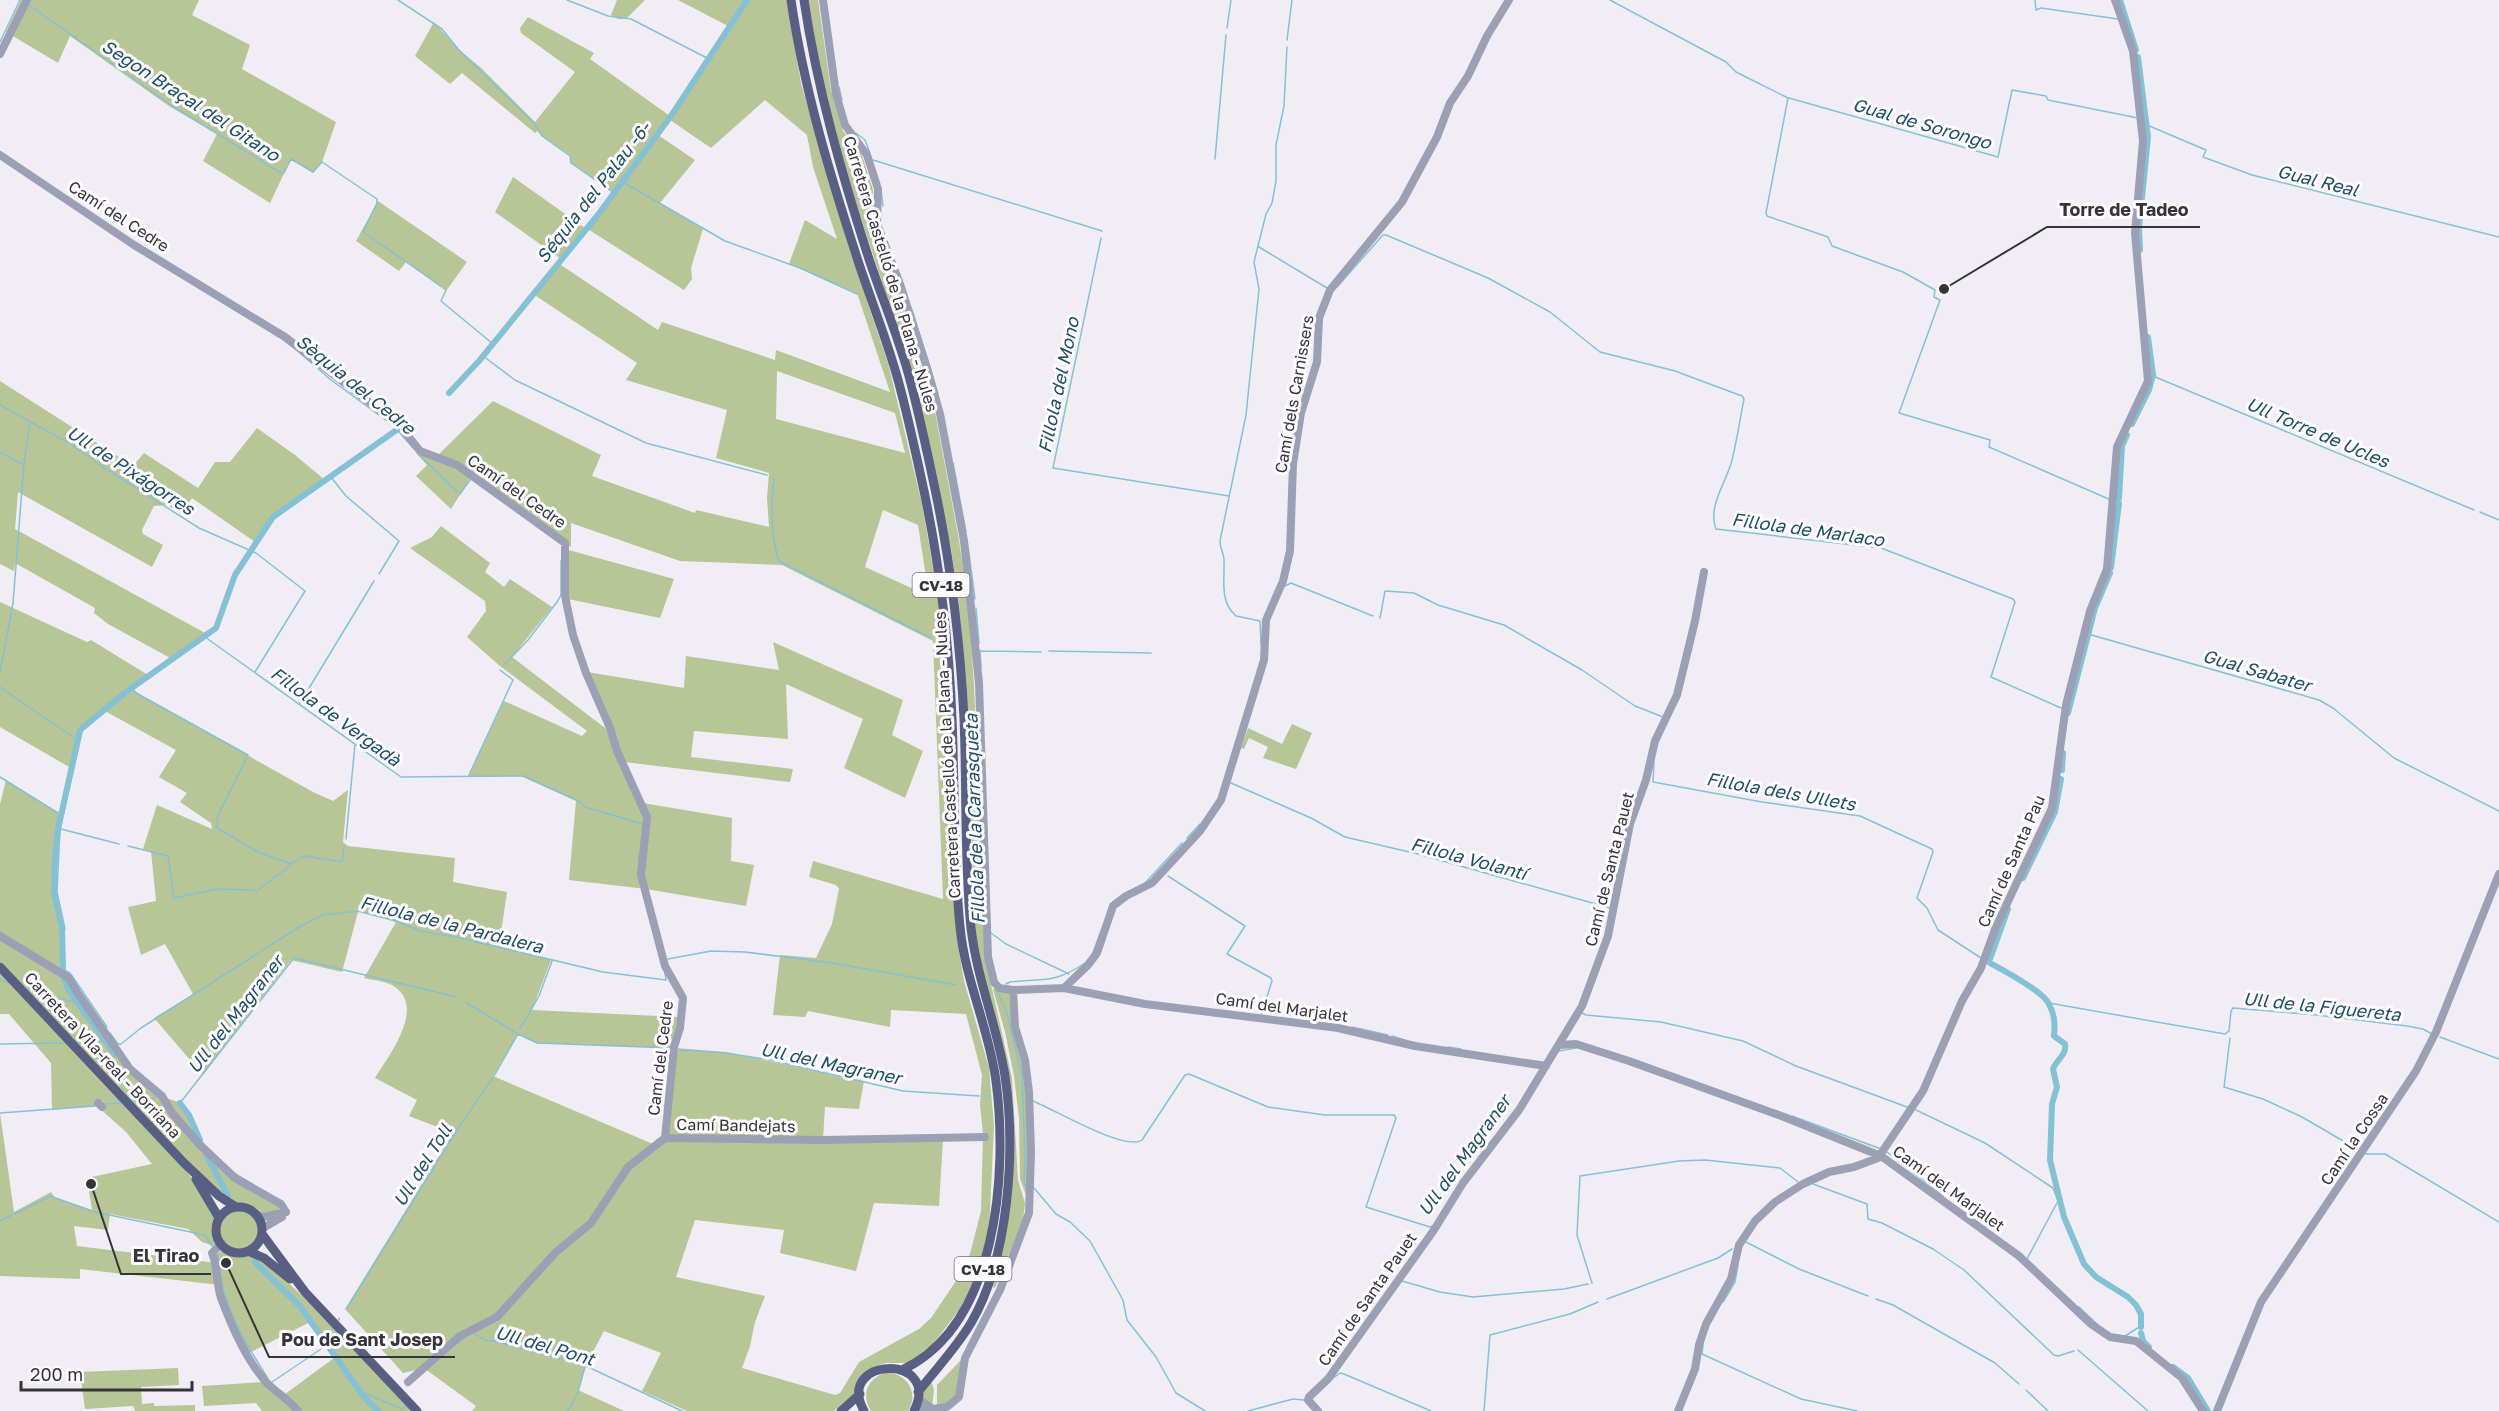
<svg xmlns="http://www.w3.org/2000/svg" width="2499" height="1411" font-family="'Golos Text',sans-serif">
<rect width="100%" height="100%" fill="#f1edf5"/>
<path fill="#b8c597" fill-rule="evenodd" d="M21,0H199L192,15L250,45L242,69L336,122L322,162L313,173L291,159L270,203L203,161L217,134L169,106L70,36L58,63L6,32Z
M617,0H645L626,19H618L611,15Z
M678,0H787L801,83L848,245L888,363L922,504L938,596L946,681L956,932L964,981L989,1068L994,1126L989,1232L976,1276L960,1309L933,1344L908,1363H886L873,1367L865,1374L852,1396L834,1411H687L642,1391L661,1353L604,1331L586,1365L578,1390L624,1411H472L476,1406L425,1369L460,1339L485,1326L538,1272L575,1238L623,1176L665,1141L676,1048L726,1052L864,1081L859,1109L825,1107L823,1139H943L939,1206L874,1203L856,1271L780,1253L784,1230L695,1220L676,1277L765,1296L755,1322L750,1346L742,1368L835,1395L840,1393L859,1362L919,1329L931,1318L960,1275L970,1254L981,1211L983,1134L980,1104L982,1075L966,1014L891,1010L890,1027L808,1011L805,1017L773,1015L780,955L816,958L832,924L839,889L836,885L809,877L813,861L943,899L933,641L782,565L680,561L571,523V547L471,477L451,509L416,476L427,465L418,455L419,452L435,458L493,401L601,455L592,476L695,513L696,510L769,527L767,498L769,473L716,458L727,410L626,380L637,363L533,294L558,263L658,330L662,322L775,360L776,350L890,392L857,293L789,264L805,220L837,239L813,167L807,135L765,100L711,148L670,120L658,135L695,160L660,203L703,229L691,268L692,279L684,290L586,228L613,192L571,163L570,155L542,136L539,130L535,133L462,73L450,84L415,56L434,22L458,49L480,67L535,122L575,72L521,33L520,28L528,17L594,53L590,59L670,116L709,58L728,26ZM777,371L895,413L905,453L776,419ZM883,510L918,525L929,596L865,567Z
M808,0H818L831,90L843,131L861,152L873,190L872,223L899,295L935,412L959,540L969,614L974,685L985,957L1012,1078L1018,1180L1025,1203L1023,1220L995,1288L993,1287L1005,1239L1012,1133L975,929L963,644L958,596L951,549L883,285L847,175L823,86Z
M513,177L585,228L561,259L495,212Z
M378,201L467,262L446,291L406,262L399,271L356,241Z
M0,381L133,466L144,453L198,488L215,462H230L257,428L295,455L325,480L273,516L255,542L192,498L181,513L167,505L154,506L142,530L143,534L163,545L152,567L18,492L15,529L207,634L172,659L108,624L94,613L95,608L15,563L14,571L0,564Z
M441,526L490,563L485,572L504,587L510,579L552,607L512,657L609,731L643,803L732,818L731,861L754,865L746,906L646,889L569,880L576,801L521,776H469L504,701L582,736L587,731L500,666L467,637L486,611L485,601L410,548L432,537Z
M565,549L674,579L660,618L568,599Z
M0,602L87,642L91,640L148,675L131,687L138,694L313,792L333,801L348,790L343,842L348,846L455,858L453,882L507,892L499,946L551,960L532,1010L679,1017L676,1038L671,1048L537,1043L518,1034L493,1076L653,1144L633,1160L587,1223L509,1302L486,1322L417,1370L403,1373L345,1309L453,1133L409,1116L417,1100L375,1078C389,1055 428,1006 392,985C384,981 373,980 364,978L396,922L358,912L342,972L291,960L203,1075L154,1018L193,994L165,944L141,955L128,907L156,901L151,851L143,849L157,805L212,829L211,823L180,802L187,793L159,777L176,750L103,710L80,729L71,768L0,727Z
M773,642L903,700L892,735L923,751L905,798L844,768L863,719L786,684L788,739L694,731L691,757L793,769L790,782L624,762L587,672L684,688L686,656L779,670Z
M1292,724L1312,733L1296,769L1263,758L1268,747L1249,738L1244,749L1241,748L1248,728L1282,744Z
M6,780L61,814L54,859V893L61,927L63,970L67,984L128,1070L156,1095L182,1103L201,1140L226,1167L283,1202C272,1225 264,1210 248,1205C242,1203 235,1204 230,1200C217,1194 207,1181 196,1171L0,962V804Z
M0,973L183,1166L193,1180L215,1216L213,1230L216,1243L214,1246L202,1242L188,1229L110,1214L108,1230L74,1226L77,1246L217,1263V1254L222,1250L233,1256L249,1255L269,1265L309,1302L411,1411H262L256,1403L204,1406L202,1386L263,1382L281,1397L334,1358L308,1323L249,1353L233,1322L220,1285L80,1269V1279L0,1276V1113L14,1212L51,1192L55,1198L92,1210L87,1178L152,1164L126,1132L97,1106L52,1110L51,1063L9,1014H0Z
M993,989L1009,991L1011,1020L1022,1064L1027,1097L1028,1184L1026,1195L1020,1179L1019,1118L1014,1076L1005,1032Z
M220 1230a19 19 0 1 1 38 0a19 19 0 1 1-38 0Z
M963,1358L958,1395L948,1404L937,1406V1385Z
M178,1368L179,1385L141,1387L142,1404L154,1403V1406L195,1405V1411H135L133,1406L85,1409L80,1372Z
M885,1373C906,1372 920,1392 908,1411H871C861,1395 867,1379 885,1373Z
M931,1380L934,1390L932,1407L922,1400L925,1388Z"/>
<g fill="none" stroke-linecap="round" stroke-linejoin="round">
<path stroke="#84c1d5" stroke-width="1.5" d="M398,0L442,29L458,49L533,122L542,136L570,156L571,163L614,193
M567,0L608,16L631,19L709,59
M1610,0L1726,62L1736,72L1788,98L1766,213L1767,216L1828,237L1832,246L1903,272L1935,290L1934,297L1940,300L1899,413L1990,440L1989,447L2111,500
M2035,0L2036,10L2041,8L2118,19
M29,5L172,106L281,173H284L291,159L313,172L322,162L377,199V203L363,232L441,286
M2126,19H2127
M1227,28L1231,0
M1287,40L1292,0
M0,42L20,0
M839,87L842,100
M1789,98L1998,157L2012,90L2046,96L2048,100L2138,118
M2146,119H2147
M2147,125L2206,150L2203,157L2252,175L2499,237
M856,133L865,140L870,153
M1215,159L1226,35
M873,160L1102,231
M623,182L725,241L800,268L857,294
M881,189L883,206
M1101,238L1053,468L1229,496
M1259,247L1327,288
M1337,287L1383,235H1386L1488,278L1550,312L1600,352L1675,371L1742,396L1744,399C1740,419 1737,440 1732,460C1727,481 1707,507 1716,529L1881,548L2013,599L2015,602L1991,677L2061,708
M446,290L441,301L493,344
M912,310L938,394
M300,353L331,380L394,426L413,448
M483,356L515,380L646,443L767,475
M2153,376L2474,510
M0,405L72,445L100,465L199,528L256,553L305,591L255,672
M0,452L23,465
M418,454L460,494L470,480
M953,463L966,532
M331,477L346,496L399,541L379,574
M774,478C771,507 770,533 779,561L931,638
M2480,512L2499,520
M968,546L975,599
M1285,586L1291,583L1373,616
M976,608L979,643
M1380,618L1385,591L1414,593L1438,605L1504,625L1582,670L1635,706L1663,717
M2088,634L2319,700L2333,708L2394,758L2499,811
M205,637L401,777L523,776L579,801L585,807L643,824
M938,642L941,643
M1261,645L1260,621L1236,616C1219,601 1225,580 1224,560C1224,554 1220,548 1220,541L1246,415L1259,289L1254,262L1266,214L1272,203L1276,181V145L1284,106L1287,47
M980,650L981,667
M980,651L1041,652
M1049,651L1151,653
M504,665L528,640L557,602L561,595V561
M0,672L13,603L24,463L30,423
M0,687L77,740
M131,688L138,694L248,755L218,815L216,827L256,851L291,864L303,856L312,857
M300,703L374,581
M1654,762L1653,782L1762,802L1860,816L1932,849L1933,852L1917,898L1927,908L1938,930L1981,958
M469,775L513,680L500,670
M0,777L61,815
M1231,783L1311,818L1345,837L1418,854L1610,908
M61,829L119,844
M1187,838L1200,824
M346,839L355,744
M128,846L168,856L174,898L217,889L255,890
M306,856L342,862L344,847
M1168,876L1245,926L1227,954L1271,978L1272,981L1261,1015
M638,877L639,855
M1146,882L1182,843
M257,891L292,864
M1113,902L1121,896
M65,929L57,892L60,829L82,732L80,730
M991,933L1006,944L1069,974
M1092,955L1101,931
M668,959L711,951L745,952L833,963L956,985
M64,970L70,973L107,1027
M0,980L9,983
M1006,984L1010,982C1045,978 1054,984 1085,963
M27,989L77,1003
M997,992L1006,1010L1022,1075L1025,1157L1024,1183L1026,1186
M467,1003L518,1034L537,1043L671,1048
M2049,1003L2225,1034L2229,1031L2231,1011L2233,1008L2317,1015L2407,1026L2423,1029L2432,1034
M1582,1013L1586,1015L1661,1022L1743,1041L1796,1066L1907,1107
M1352,1027L1388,1035
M520,1029L539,996L552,961
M110,1033L118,1044H121L141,1028L299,927L322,915L360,911L390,919L421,931L456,937L603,972L666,980L665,973
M1392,1036L1408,1041
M2440,1037L2499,1059
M2230,1038L2224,1087L2263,1099L2302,1117L2357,1149
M78,1043L106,1042
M0,1044L64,1043
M1448,1047L1461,1049
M679,1050L726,1053L770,1060L903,1091L979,1096
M1559,1051L1576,1048
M986,1096H989
M133,1101L151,1100L157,1096
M1033,1101C1053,1109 1126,1152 1142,1140L1185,1075L1189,1074L1268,1107L1325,1115H1394L1396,1118L1366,1207L1430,1227L1432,1226
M180,1103L294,958L457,997
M106,1104L121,1103
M1916,1110L1985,1143L2053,1188L2058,1201L2027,1259
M0,1113L95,1106
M1792,1116L1881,1149
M1887,1152L1943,1196
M2365,1154H2385L2499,1222
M1813,1184L1867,1204L1868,1219L1882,1223L1933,1249L1964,1270L2054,1355L2058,1356L2074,1351
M1034,1188L1056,1214L1070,1222L1090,1241L1123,1300L1127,1320L1156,1357L1176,1393L1205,1411
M0,1221L50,1196L95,1212L205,1235L212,1246
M1746,1242L1799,1269L1868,1296
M218,1254C221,1266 220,1279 224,1292C232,1322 250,1350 267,1377
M1402,1281L1440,1292L1473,1297L1564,1289L1588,1284
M1592,1283L1577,1235L1580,1176L1679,1161L1705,1160L1780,1168L1798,1182
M1607,1299L1718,1258L1732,1249
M1876,1299L1893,1305L1995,1363L2019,1384
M1723,1302L1735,1282L1738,1265
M2079,1307L2097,1324
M347,1308L457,1130L494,1076L518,1034
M339,1320V1318
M474,1333L484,1340L494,1341L586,1366L682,1411
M2125,1336L2141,1326
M325,1341L333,1328
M457,1344L465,1338
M1703,1344L1702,1354L1801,1399L1857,1411
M2078,1350L2148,1411
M1332,1379L1340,1373L1344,1374L1431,1411
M272,1382L327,1345
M2026,1390L2048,1411
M360,1393L362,1392L402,1409L406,1406
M568,1411L578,1392L585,1367
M1248,1411L1293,1399L1304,1400
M1484,1411L1490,1335L1570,1314L1598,1302"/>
<path stroke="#84c1d5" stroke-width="6" d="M2120,0L2136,50
M2138,57L2148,137L2139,228L2140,250
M449,393L479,361L597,216L671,116L747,0
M2132,424L2149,390L2153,375L2148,337
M2119,498L2122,446L2127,435
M2111,568L2119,503
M2068,713L2095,608L2110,573
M2062,770L2063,753
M2023,878L2055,812L2061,779
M1990,959L2008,909
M1990,963C2003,970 2043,991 2049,1004C2055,1015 2055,1025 2054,1036L2065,1044C2067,1055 2057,1059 2053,1069L2057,1087L2052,1104L2050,1160L2064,1217L2084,1264L2096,1277L2128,1297L2136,1305L2141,1314V1327
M63,970L62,927L54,893L55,858L58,829L80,730L126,692L216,628L235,575L273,517L398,429
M64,978L69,991L115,1054
M180,1103L189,1115L200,1140
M207,1156L228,1196
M255,1262L300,1306L363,1396L378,1411
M2141,1333L2143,1341L2149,1347
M2173,1367L2188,1378L2208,1411"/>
<path stroke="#9ca0b5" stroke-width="8" d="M823,0L836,94L845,125L867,155L878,189L877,224L900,284L927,368L940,414L964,541L979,683L988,957L994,982L999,988L1013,990L1064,988L1145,1004L1338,1028L1415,1046L1546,1066
M0,54L27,0
M0,155L134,245L285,337L400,426L420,451L457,465L565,543V596L573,635L586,673L610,728L617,751L647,817L641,875L665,966L683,998L680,1028L674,1047L665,1138
M0,936L69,978L77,992L130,1069L162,1096L172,1113L200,1145L235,1178L281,1204L286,1212
M1064,988L1088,965L1097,953L1113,906L1126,896L1152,883L1200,831L1221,800L1264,660L1266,620L1283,581L1290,551L1293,464L1301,413L1317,362L1319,318L1330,290L1402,202L1437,137L1450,103L1468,76L1487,36L1509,0
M1559,1045L1576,1044L1629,1061L1784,1117L1881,1156L2019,1256L2091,1324L2110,1337L2136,1341L2182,1378L2203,1411
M98,1103L102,1107
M256,1214L264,1217L286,1212
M263,1228L282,1217
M221,1244L212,1253C218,1267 216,1283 221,1298C232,1327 246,1360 267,1383C277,1393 289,1400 298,1411
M408,1382L460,1336L497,1317L555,1253L591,1223L628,1167L665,1138L823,1140L985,1137
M915,1409H933L918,1399
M933,1409L947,1407L959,1397L965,1358L1000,1290L1029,1213L1031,1152L1029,1092L1025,1060L1015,1027L1013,990
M1318,1411L1308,1400L1309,1397L1328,1379L1434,1230L1463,1183L1519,1110L1582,1006L1608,936L1630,824L1646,780L1655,741L1677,695L1695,621L1704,572
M1678,1411L1695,1369L1699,1345L1706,1324L1731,1279L1739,1245L1755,1221L1775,1202L1803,1184L1829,1172L1854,1167L1878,1158L1923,1091L1962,1001L1981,968L1995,929L2052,808L2066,705L2090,611L2107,569L2117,447L2148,381L2135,233L2143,141L2133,51L2115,0
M2217,1411L2261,1302L2416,1071L2436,1032L2499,874"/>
<path stroke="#595e83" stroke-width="9" d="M791,0C804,90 831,178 859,264C872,303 887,340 898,380C908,416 916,454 924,491C940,567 949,642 952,719C955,788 953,858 960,927C965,980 989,1028 996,1081C1008,1172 998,1325 902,1370
M804,0C817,88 842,175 869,259C882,298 898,336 909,376C919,413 927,451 935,489C951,565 960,641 964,718C967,788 964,859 971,928C977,979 997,1026 1005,1076C1016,1150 1009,1258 971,1323C956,1348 936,1369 918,1392
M0,967L184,1163L219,1196L236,1207
M196,1179L219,1218
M216 1230a23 23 0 1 1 46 0a23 23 0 1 1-46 0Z
M262,1234L305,1292L417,1411
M248,1251L264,1258L290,1279
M841,1411L860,1394
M864,1411C834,1356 943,1353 914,1411"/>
</g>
<g text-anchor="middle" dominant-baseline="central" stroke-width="6" stroke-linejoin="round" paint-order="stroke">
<g fill="#fdfbff" stroke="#717073" stroke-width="1.5">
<rect x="912.5" y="573" width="57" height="24" rx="4.5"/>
<rect x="954.5" y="1257" width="57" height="24" rx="4.5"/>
</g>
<g font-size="15" font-weight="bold" fill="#353437">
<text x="941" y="585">CV-18</text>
<text x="983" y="1269">CV-18</text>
</g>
<g font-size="16" fill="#353437" stroke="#fdfbff">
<text transform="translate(119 216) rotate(33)">Camí del Cedre</text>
<text transform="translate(891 274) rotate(73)">Carretera Castelló de la Plana - Nules</text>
<text transform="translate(1294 394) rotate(-80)">Camí dels Carnissers</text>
<text transform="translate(517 491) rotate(35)">Camí del Cedre</text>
<text transform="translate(947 755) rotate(-93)">Carretera Castelló de la Plana - Nules</text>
<text transform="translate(2011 861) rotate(-66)">Camí de Santa Pau</text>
<text transform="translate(1609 869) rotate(-76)">Camí de Santa Pauet</text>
<text transform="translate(1282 1007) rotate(8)">Camí del Marjalet</text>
<text transform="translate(103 1055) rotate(47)">Carretera Vila-real - Borriana</text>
<text transform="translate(660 1058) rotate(-83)">Camí del Cedre</text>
<text transform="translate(736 1125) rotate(1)">Camí Bandejats</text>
<text transform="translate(2354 1139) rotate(-56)">Camí la Cossa</text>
<text transform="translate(1949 1188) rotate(36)">Camí del Marjalet</text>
<text transform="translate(1367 1299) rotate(-55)">Camí de Santa Pauet</text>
</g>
<g font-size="18" font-style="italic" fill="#1c4f5f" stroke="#fdfbff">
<text transform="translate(191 100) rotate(33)">Segon Braçal del Gitano</text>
<text transform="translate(1922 123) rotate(16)">Gual de Sorongo</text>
<text transform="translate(2318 180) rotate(14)">Gual Real</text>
<text transform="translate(593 192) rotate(-52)">Séquia del Palau -6-</text>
<text transform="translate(356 384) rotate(39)">Sèquia del Cedre</text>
<text transform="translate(1058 385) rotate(-78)">Fillola del Mono</text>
<text transform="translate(2318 432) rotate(23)">Ull Torre de Ucles</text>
<text transform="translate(131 470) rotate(33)">Ull de Pixágorres</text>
<text transform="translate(1808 529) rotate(8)">Fillola de Marlaco</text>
<text transform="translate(2257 670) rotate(16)">Gual Sabater</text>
<text transform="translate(336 716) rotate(36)">Fillola de Vergadà</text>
<text transform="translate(1781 791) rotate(10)">Fillola dels Ullets</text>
<text transform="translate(974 819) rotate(-92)">Fillola de la Carrasqueta</text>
<text transform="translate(1469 858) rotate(15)">Fillola Volantí</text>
<text transform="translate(452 924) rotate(14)">Fillola de la Pardalera</text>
<text transform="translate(2322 1006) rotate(6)">Ull de la Figuereta</text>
<text transform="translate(235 1014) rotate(-52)">Ull del Magraner</text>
<text transform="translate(831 1063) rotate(12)">Ull del Magraner</text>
<text transform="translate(1464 1155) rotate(-54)">Ull del Magraner</text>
<text transform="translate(422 1165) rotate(-58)">Ull del Toll</text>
<text transform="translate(545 1345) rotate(16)">Ull del Pont</text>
</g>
</g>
<path fill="none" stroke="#353437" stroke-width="2" d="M1944 289L2047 227H2200M91 1184L121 1274H211M226 1263L269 1357H455"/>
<g fill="#353437" stroke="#fdfbff" stroke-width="2">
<circle cx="1944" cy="289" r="6"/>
<circle cx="91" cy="1184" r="6"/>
<circle cx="226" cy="1263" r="6"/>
</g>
<g font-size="18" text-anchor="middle" font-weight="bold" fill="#353437" stroke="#fdfbff" stroke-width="6" stroke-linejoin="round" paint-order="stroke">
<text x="2124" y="216">Torre de Tadeo</text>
<text x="166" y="1262">El Tirao</text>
<text x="362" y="1346">Pou de Sant Josep</text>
</g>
<path d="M21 1381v9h171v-9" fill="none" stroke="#353437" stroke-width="3"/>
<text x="30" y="1381" font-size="18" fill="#353437" stroke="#fdfbff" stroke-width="4.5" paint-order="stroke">200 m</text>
</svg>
